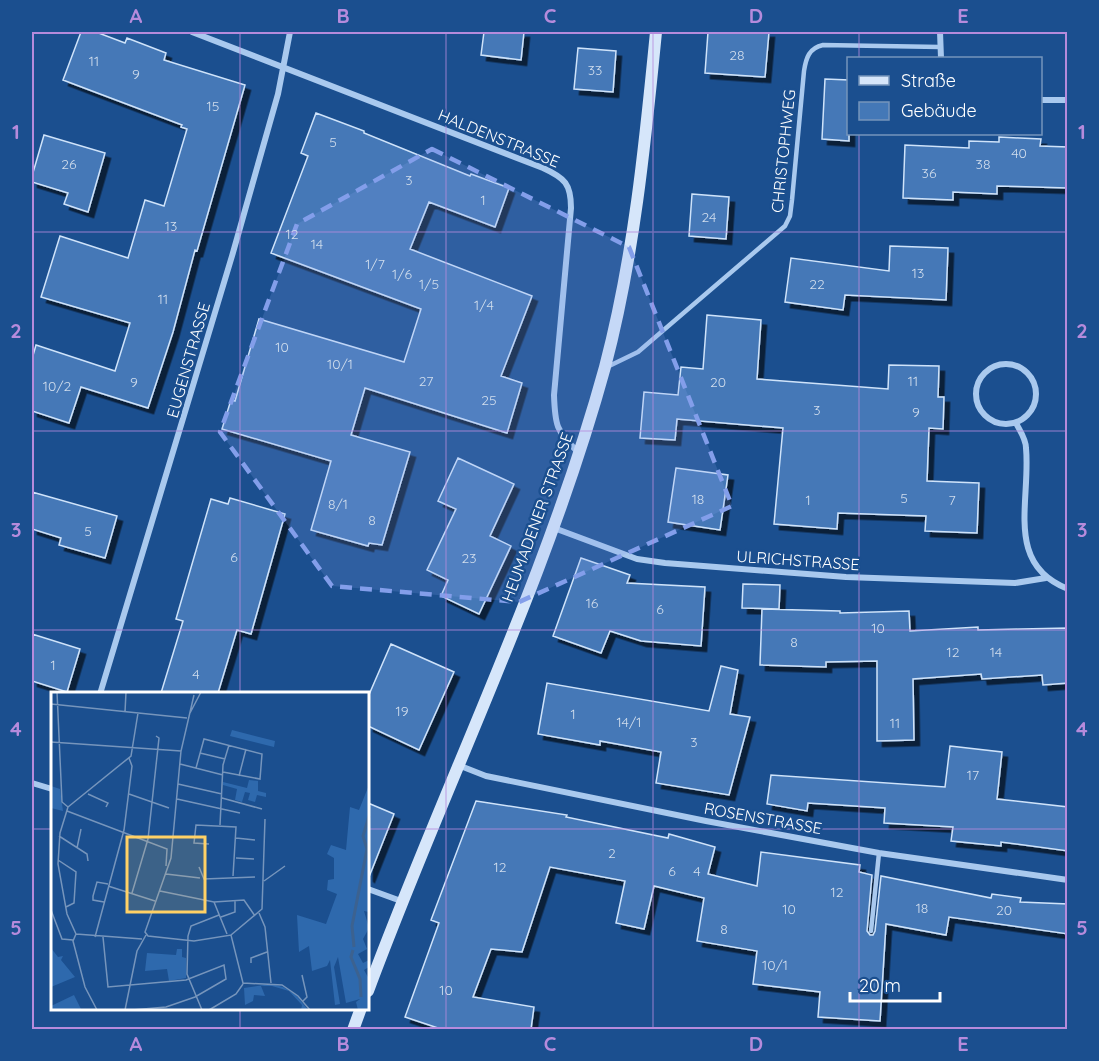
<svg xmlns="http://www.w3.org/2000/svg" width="1099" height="1061" font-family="Quicksand,sans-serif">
<defs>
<filter id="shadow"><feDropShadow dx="5.5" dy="5.5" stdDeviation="0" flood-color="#0009"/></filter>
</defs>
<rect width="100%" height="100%" fill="#1b4f8f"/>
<path fill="#4478b7" stroke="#cfe3fa" stroke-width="1.5" filter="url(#shadow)" d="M81,32H96L125,43L127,38L166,53L164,60L245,85L197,251L195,250L173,332L148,408L81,387L69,423L32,411V359L36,345L115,371L130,323L41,297L60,236L128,258L145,200L164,206L187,129L181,127L182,125L63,80Z
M484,32H524L521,60L481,55Z
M708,32H769L765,77L705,73Z
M578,48L616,51L613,92L574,89Z
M825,79L849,80V141L822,139Z
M316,113L364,131V133L470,176L471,174L509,188L495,227L429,202L410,249L532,296L501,376L522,383L507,433L365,388L351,435L410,452L382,545L369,543L368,546L311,530L331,461L222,429L231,400L235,401L259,319L404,362L421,309L271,253L308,156L301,153Z
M44,135L105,153L88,212L64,204L68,193L32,182V176Z
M999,137L1041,139L1040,146L1068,147V188L997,186V194L953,192V200L903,198L905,145L969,148V141L999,142Z
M692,194L729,197L726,239L689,236Z
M890,246L948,248L946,300L845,295L843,310L785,302L791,258L889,271Z
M707,315L761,320L757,379L888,389L889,365L939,366L938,397H944L943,429L929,428L927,481L979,483L977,533L925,531L926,516L838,513L837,529L774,524L783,428L677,419L675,440L640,438L644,392L678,395L681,367L703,369Z
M458,458L514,484L490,536L511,546L479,614L441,596L448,580L427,570L456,509L438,501Z
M676,468L728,475L720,530L668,522Z
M32,492L117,516L105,558L59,545L61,538L32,529Z
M230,498L285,514L251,634L237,630L218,693H161L183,621L176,619L211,499L228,504Z
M581,558L630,575L627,583L705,587L701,646L641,641L610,631L601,653L553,636Z
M743,584L780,585L779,609L742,608Z
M762,609L840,611V613L909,611L910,631L978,627V630L1068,628V683L1043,685L1042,675L982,679L981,674L913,679L914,740L877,741V661L826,662V667L760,665Z
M32,634L80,649L67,692L32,681Z
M391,644L454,672L419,750L368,726V697Z
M721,666L738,670L730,714L750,717L729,795L656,783L661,752L600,741V745L538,734L547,683L709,711Z
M950,746L1002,752L997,799L1068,807V851L1001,842V846L951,841L953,827L884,823L885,808L808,803L807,811L767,804L771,775L945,787Z
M476,801L567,815L566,817L668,838L669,834L715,847L708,874L757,886L761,852L860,865L859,872L872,875L867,931L870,935H873L875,931L881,876L991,898L992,894L1021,898L1020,902L1068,904V934L949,917L946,935L886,924L880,1021L818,1017L820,992L753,984L757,951L697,941L704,898L654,886L644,929L616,923L625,881L550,867L522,952L491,949L473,997L534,1007L531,1029H441L405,1017L439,923L431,920Z
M368,803L394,814L369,877L368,876Z"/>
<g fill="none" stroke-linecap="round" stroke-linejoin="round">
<path stroke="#a9c9ee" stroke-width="4.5" d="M607,367L638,352L785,226L790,216L792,200L804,71C806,58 809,48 823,45L940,47
M871,931L879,853"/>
<path stroke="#a9c9ee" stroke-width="6" d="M192,32L543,168C565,178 571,184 571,208L554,395C555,425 556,431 578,452
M940,32L941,58
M1040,100H1068
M976 394a30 30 0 1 1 60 0a30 30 0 1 1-60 0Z
M1016,423C1020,431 1026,439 1026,448C1031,501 1004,564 1068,589
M554,528L637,559L665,563L846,577L1015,583L1046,578
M100,694L232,256L278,94L290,32
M458,765L486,776L706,821L879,853L1068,880
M32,783L52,789
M368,889L401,901"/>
<path stroke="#d6e6fa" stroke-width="12" d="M368,991C445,783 546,582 605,367C634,257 645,144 656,32
M353,1030L361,1008"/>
</g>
<path fill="#839eea" fill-opacity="0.2" stroke="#839eea" stroke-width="4.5" stroke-dasharray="12 8" stroke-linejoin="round" d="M432,149L629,247L732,506L519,602L332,586L220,432L297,224Z"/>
<path fill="none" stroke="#b68bdc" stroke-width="1.5" stroke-opacity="0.55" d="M240,32V694M446,32V1030M653,32V1030M859,32V58M859,134V1030M32,232H1068M32,431H1068M32,630H1068M32,829H52M368,829H1068M240,1008V1030"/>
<g text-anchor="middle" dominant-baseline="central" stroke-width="5" stroke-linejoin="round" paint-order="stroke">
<g font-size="14" fill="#d0dded">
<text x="737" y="55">28</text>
<text x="94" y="61">11</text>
<text x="595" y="70">33</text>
<text x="136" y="74">9</text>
<text x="213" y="106">15</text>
<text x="333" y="142">5</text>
<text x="1019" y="153">40</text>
<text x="69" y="164">26</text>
<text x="983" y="164">38</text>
<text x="929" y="173">36</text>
<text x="409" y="180">3</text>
<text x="483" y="200">1</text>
<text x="709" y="217">24</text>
<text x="171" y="226">13</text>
<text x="292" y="234">12</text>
<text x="317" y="244">14</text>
<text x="375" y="264">1/7</text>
<text x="918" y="273">13</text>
<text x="402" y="274">1/6</text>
<text x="429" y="284">1/5</text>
<text x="817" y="284">22</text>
<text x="163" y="299">11</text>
<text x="484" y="305">1/4</text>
<text x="282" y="347">10</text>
<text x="340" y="364">10/1</text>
<text x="426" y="381">27</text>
<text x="913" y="381">11</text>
<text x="134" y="382">9</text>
<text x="718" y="382">20</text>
<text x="57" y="386">10/2</text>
<text x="489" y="400">25</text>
<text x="817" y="410">3</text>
<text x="916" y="412">9</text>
<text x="904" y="498">5</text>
<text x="698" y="499">18</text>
<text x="808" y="500">1</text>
<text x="952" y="500">7</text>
<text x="338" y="504">8/1</text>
<text x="372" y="520">8</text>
<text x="88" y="531">5</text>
<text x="234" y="557">6</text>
<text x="469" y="558">23</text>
<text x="592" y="603">16</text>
<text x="660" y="609">6</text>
<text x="878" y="628">10</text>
<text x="794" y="642">8</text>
<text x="953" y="652">12</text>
<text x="996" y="652">14</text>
<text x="53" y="665">1</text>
<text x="196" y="674">4</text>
<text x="402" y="711">19</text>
<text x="573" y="714">1</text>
<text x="629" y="722">14/1</text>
<text x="895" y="723">11</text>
<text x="694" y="742">3</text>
<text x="973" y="775">17</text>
<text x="612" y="853">2</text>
<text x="500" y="867">12</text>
<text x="672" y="871">6</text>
<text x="697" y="871">4</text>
<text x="837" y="892">12</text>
<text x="922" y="908">18</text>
<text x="789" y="909">10</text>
<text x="1004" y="910">20</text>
<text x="724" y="929">8</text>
<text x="775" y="965">10/1</text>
<text x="446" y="990">10</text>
</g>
<g font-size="16" fill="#fff" stroke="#1b4f8f">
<text transform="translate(499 138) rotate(22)">HALDENSTRASSE</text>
<text transform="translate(783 151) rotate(-84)">CHRISTOPHWEG</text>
<text transform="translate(188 360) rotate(-74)">EUGENSTRASSE</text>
<text transform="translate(537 517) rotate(-70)">HEUMADENER STRASSE</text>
<text transform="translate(798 560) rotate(4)">ULRICHSTRASSE</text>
<text transform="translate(763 818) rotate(10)">ROSENSTRASSE</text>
</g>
</g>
<g transform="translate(51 692)">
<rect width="318" height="318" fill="#1b4f8f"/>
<path d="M181,38L224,49L223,55L179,44ZM198,88L207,89V99L215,101V105L206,103L204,110L197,108L199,101L194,100L191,110L184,108L186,97L172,93V90L196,96ZM318,93V220L313,219L318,236L312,247L316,257L307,262L312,271L318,268V275L313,278L318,287V318H307L305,310L309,307L295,311L287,265L283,275L289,312L284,313L279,268L276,274L261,279L258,254L248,260L246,223L275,232L286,202L276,198L277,188L283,187V166L276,162L280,153L295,158L299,115L308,118ZM0,94L9,97L12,119L0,116ZM0,256L7,265L12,264L10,268L24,285L0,295ZM126,257H131V265L135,266V286L118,289L116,277L94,279L96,261L125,263ZM220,292L232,295L245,303L257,318H250L251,313L238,299L221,294H210L214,304L203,303L202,309L194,313L193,296ZM23,303L30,317L0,318V314Z" fill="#2e69ad"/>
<path fill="none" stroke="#3c6290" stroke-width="3" d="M303,255L301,234L316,157L312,144L318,124M302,258L300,265L309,287L310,305"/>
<path fill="none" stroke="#7695bc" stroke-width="1.5" d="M6,0L11,110L17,115M143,3L130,59L120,166L94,240L97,244L143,249L180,243L192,291L231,293L247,304L259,318M0,12L136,26M74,20L75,0M139,21L150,0M0,50L130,59M149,61L174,67M129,72L172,83M145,76L153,47L211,62L209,87L172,80M188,84L195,57M127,92L171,102M37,102L57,111L55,115M78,102L118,116M171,106L211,117M126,107L189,121M17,115L9,141L7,172L16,222L25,242M17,115L80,64L87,21M16,119L116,157L115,174M169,133L172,73L178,53M8,144L36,162L37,169M185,146L204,148M158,152L143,151L145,133L185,135L182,184M26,156L30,137M185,166L203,167M7,168L25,180L23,211L15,215M148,175L153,187L204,185M115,182L149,186M213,189L234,174M57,194L104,209M109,199L163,210L193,208L204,224M81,201L97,147L108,46L105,44M53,210L42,208V204L46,190L57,192M163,210L176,242M0,218L11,247L22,248M208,221L214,235L220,291M170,225L184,220V208M25,242L22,249L34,295L46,318M25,242L91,247M180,243L211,217L214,127M44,245L73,138L81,74L78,66M52,245L57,295L135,288L173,273L175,287L144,305L115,315L81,318M200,271V266L216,260M251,283L256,305L252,309M74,318L86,259L95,243M151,318L136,282L137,244L140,234L168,223M158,318L185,302L192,292"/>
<path fill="#ffd166" fill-opacity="0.15" stroke="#ffd166" stroke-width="3" d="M76,145H154V220H76Z"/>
<rect width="318" height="318" fill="none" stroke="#fff" stroke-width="3"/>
</g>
<rect width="1099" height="1061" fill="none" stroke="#1b4f8f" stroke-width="66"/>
<rect x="847" y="57" width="195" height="78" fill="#1b4f8f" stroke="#7695bc" stroke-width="1.5"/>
<rect x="859" y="76" width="30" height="9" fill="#d6e6fa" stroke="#7695bc" stroke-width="1.5"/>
<text x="901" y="87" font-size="18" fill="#ffffff">Straße</text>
<rect x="859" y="102" width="30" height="18" fill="#4478b7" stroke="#7695bc" stroke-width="1.5"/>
<text x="901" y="117" font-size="18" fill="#ffffff">Gebäude</text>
<path d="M850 992v9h90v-9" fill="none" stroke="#ffffff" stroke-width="3"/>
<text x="859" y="992" font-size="18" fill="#ffffff" stroke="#1b4f8f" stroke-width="4.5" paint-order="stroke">20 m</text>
<rect x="33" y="33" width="1033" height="995" fill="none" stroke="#b68bdc" stroke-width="2"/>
<g font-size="20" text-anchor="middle" font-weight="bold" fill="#b68bdc">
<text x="136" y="23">A</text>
<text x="343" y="23">B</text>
<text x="550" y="23">C</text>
<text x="756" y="23">D</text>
<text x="963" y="23">E</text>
<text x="16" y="139">1</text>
<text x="1082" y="139">1</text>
<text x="16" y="338">2</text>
<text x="1082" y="338">2</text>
<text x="16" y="537">3</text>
<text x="1082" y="537">3</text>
<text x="16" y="736">4</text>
<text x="1082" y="736">4</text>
<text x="16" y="935">5</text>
<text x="1082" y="935">5</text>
<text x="136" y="1051">A</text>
<text x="343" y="1051">B</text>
<text x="550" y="1051">C</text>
<text x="756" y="1051">D</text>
<text x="963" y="1051">E</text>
</g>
</svg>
